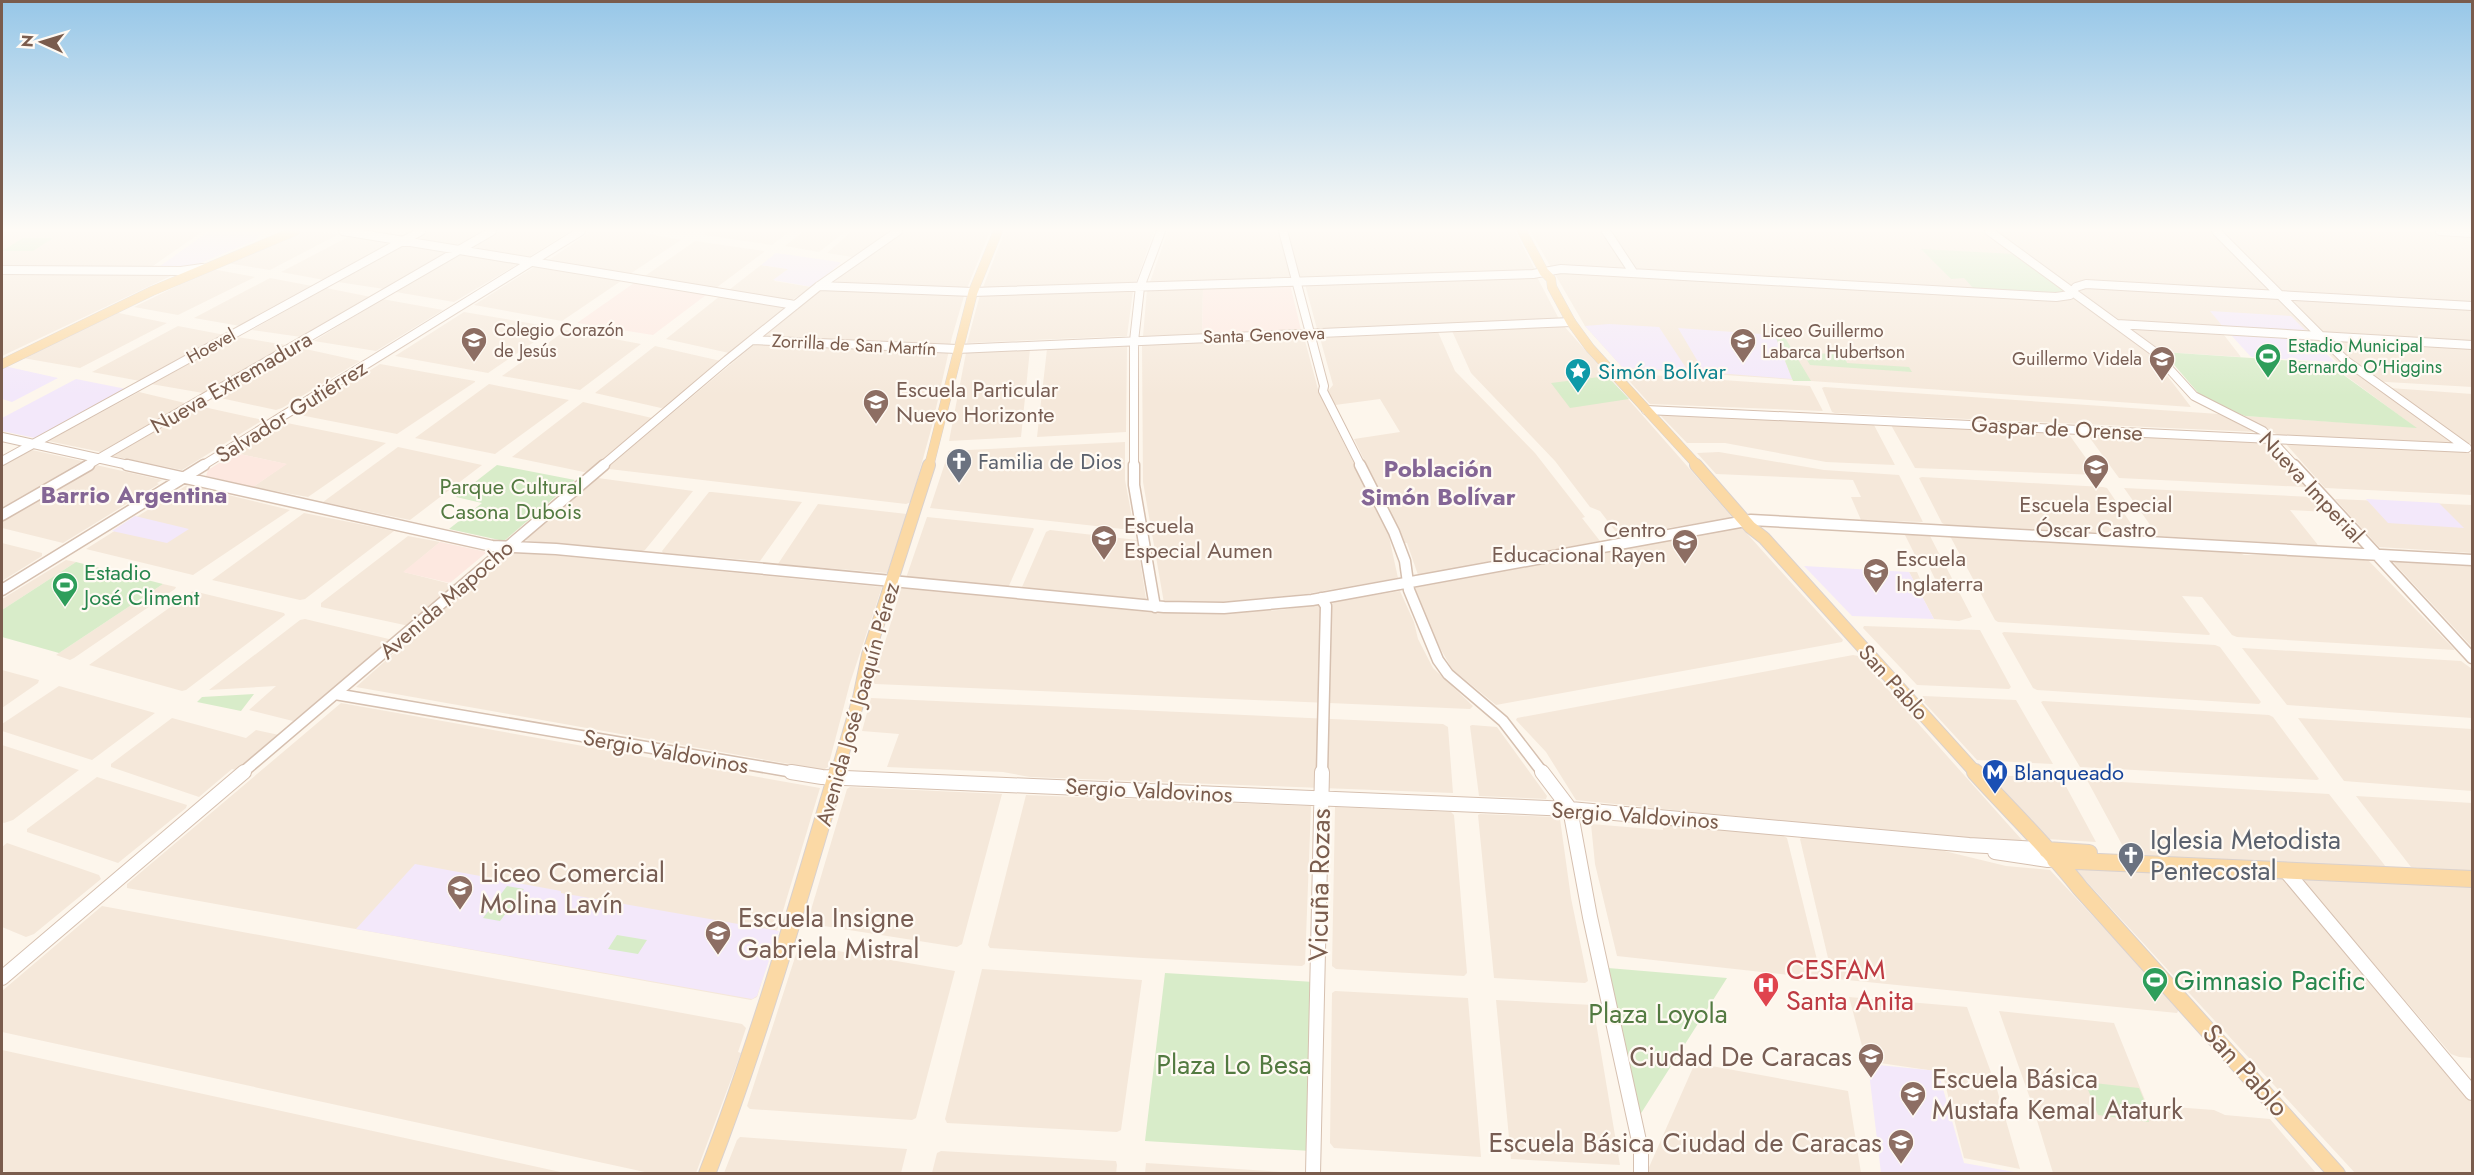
<svg xmlns="http://www.w3.org/2000/svg" width="2474" height="1175" font-family="Jost,sans-serif">
<rect width="100%" height="100%" fill="#fdf6ec"/>
<path fill="#f5e8da" d="M2,231H203L150,268H2Z
M301,231L339,234L270,270L227,263Z
M429,231H485L460,246L416,240Z
M499,231H570L529,257L472,248Z
M592,231H634L681,240L630,274L547,261Z
M707,231H790L772,245L704,235Z
M804,231H846L819,252L785,246Z
M852,231H892L852,257L827,253Z
M905,231H990L964,296L952,337L932,426L911,502L906,504L609,469V466L828,283Z
M1005,231H1154L1133,291L1127,336L967,343L980,295Z
M1168,231H1515L1535,270L1150,282Z
M1530,231H2472V387L2370,381L2453,443L2278,435L2244,416L2415,427L2327,362L2338,363L2316,341L2224,335L2241,357L2163,352L2156,361L2191,407L1623,368L1585,326Z
M348,237L391,243L324,280L281,272Z
M695,241L764,251V252L716,288L645,276Z
M405,245L447,253L384,289L338,282Z
M460,254L518,264L454,302L396,292Z
M761,265L789,269L774,281L812,287L792,300L729,290Z
M536,266L620,280L621,281L562,321L474,305Z
M212,269L255,277L178,315L134,307L179,285L176,284Z
M2,273L175,274L2,356Z
M1537,277L1559,319L1317,329L1305,284Z
M270,278L312,286L240,326L194,318Z
M326,288L371,297L301,337L252,330Z
M1203,288L1202,334L1143,336L1147,290Z
M720,296L785,308L729,353L666,339Z
M382,299L443,310L376,351L314,341Z
M114,312L167,323L80,368L23,358Z
M464,312L552,327L553,329L488,373L395,356Z
M178,326L225,335L140,381L92,372Z
M1564,326L1731,516L1730,518L1619,536L1600,511L1590,507L1555,461L1471,373L1452,331Z
M566,330L641,344L580,390L502,376Z
M1438,332L1455,371L1535,453L1585,517L1582,518L1600,541L1418,575L1407,543H1404L1354,439L1400,432L1380,399L1335,405L1328,391L1333,385L1320,338Z
M237,337L286,345L203,393L151,384Z
M1304,337L1319,393L1388,532L1398,578L1306,594L1242,600L1243,602L1164,603L1143,482L1142,345Z
M1124,345L1127,346L1126,432L1037,437L1047,349Z
M655,346L721,361L666,407L661,408L595,393Z
M301,348L360,361L282,408L276,410L216,397Z
M1030,349L1021,437L949,441L966,353Z
M380,364L475,381V382L397,434L300,415Z
M1622,373L1810,386L1823,411L1650,404Z
M489,384L569,400L495,454L415,438Z
M1824,387L2219,414L2257,432L1835,413L1832,412L1822,388Z
M2390,388L2472,394V444L2468,443Z
M139,392L185,403L101,452L48,441Z
M583,402L652,418L589,471L584,472L512,457Z
M199,406L263,420L182,470L112,456Z
M1660,415L1874,425L1895,465L1826,462L1725,443H1687Z
M287,423L386,443L308,497L253,487L286,464L235,453Z
M1891,425L2068,433L2098,475L1915,468Z
M2087,434L2266,442L2306,487L2119,478Z
M1125,442V480L1134,528L1132,530L930,508L949,451Z
M2286,444L2468,452L2472,455V495L2325,488Z
M398,447L482,465L410,520L323,502Z
M32,450L82,461L2,509V466Z
M1719,452L1824,470L1899,475L1923,522L1861,520L1851,497H1861L1853,480L1716,474L1697,453Z
M96,465L162,480L157,483L159,484L63,543L2,528V521Z
M1922,477L2103,487L2107,488L2138,534L1946,525L1942,523L1919,478Z
M598,478L693,491L645,550L639,552L522,540L593,479Z
M187,485L290,510L193,575L86,549Z
M2124,488L2312,497L2328,512L2290,510L2318,545L2158,536Z
M709,492H712L802,502L760,561L663,553L662,551Z
M2335,499L2472,505V553L2379,547Z
M818,504L907,514L887,573L778,564Z
M304,513L394,531L305,599L300,600L212,580Z
M927,517L1033,528L1034,529L1008,588L906,578Z
M1741,527L1843,640L1842,642L1496,705L1452,669L1435,639L1413,588Z
M1050,530L1137,540L1146,599L1025,590L1022,587L1046,532Z
M1904,533L1930,536L1972,617L1959,621L1934,619L1909,572H1917L1921,581H1936L1925,558L1916,557Z
M408,536L440,542L404,572L455,585L409,626L321,607V603Z
M1950,536L2238,552L2244,555H2278V553L2367,559L2455,650L2237,637L2232,635L2202,597L2182,596L2210,634L2209,635L1998,622L1995,620Z
M2,543L42,553V556L2,581Z
M509,551L882,587L850,683L828,767L823,770L356,687Z
M66,560L76,562L2,610V599Z
M2395,560L2472,564V647L2394,563Z
M163,584L176,587L175,589L74,658L70,660L56,655Z
M906,587L1090,606L1207,613L1280,610L1400,591L1414,622L1418,639L1433,668L1473,706L1470,709L875,684L873,682L901,589Z
M193,591L284,613L285,615L186,690L182,691L89,665Z
M305,619L393,640L293,721L249,710L276,686L209,690L300,620Z
M1864,626L1980,630L2011,687L2009,689L1917,685L1863,628Z
M2004,632L2215,645L2220,647L2261,702L2259,704L2037,690L2033,688L2002,633Z
M2242,648L2461,661L2472,669V718L2287,705Z
M1853,655L1858,656L2022,840L2015,845L1576,800L1546,752L1516,720L1517,718Z
M2,670L39,680L38,683L2,708Z
M59,686L155,713L92,760L2,731V724Z
M1923,696L2016,700L2053,764L1977,760L1921,699Z
M871,698L1443,724L1448,727L1453,793L1030,777L1003,772L887,767L899,734L862,731Z
M2043,701L2269,715L2273,717L2319,779L2317,780L2080,767L2041,702Z
M341,703L820,788L757,997L751,1000L127,888V884Z
M172,718L246,738L256,730L279,735L237,770L232,769L199,797L111,767V764Z
M2298,718L2472,729V791L2344,781Z
M1472,725L1497,727L1547,796L1546,799L1479,796L1470,726Z
M2,745L79,770L13,820L4,823L2,822Z
M1994,775L2062,779L2096,842L2047,839L1994,779Z
M97,777L187,805L186,808L118,863L27,832V829Z
M2087,780L2329,794L2386,867L2130,855L2126,852Z
M850,787L1002,794L962,944L957,947L811,924L808,920L847,789Z
M1026,795L1311,806L1305,964L1302,966L1143,958L990,948L988,945Z
M2356,796L2472,803V871L2411,867Z
M1335,807L1451,812L1454,815L1467,973L1464,976L1336,969L1332,966Z
M1480,814L1556,817L1560,819L1571,898L1588,981L1585,983L1494,978L1478,815Z
M1591,824L1663,830V824L1780,834L1787,838L1821,976L1817,978L1617,956L1595,864Z
M1803,836L1936,849L2006,866L2050,870L2179,1009L2177,1013L1837,979L1832,975L1800,839Z
M7,843L99,875L101,879L34,934L26,937L2,927V847Z
M2074,868L2286,878L2472,1103V1173H2355Z
M2304,877L2472,885V1058L2459,1057L2451,1054L2303,881Z
M102,906L742,1024L746,1028L738,1052L741,1053L696,1173L654,1174L2,1032V991Z
M803,945L955,971L916,1118L912,1120L750,1109L747,1106L798,948Z
M982,969L1142,980L1121,1130L1117,1132L947,1123L945,1119Z
M1335,991L1468,998L1481,1157L1334,1148L1330,1143L1332,993Z
M1849,997L1967,1007L1996,1086L2020,1169L1964,1158L1942,1072L1866,1061Z
M1496,1000L1593,1005L1620,1165L1511,1159Z
M1999,1011L2114,1023L2147,1105L2214,1110L2225,1115L2270,1119L2316,1173H2053L2032,1104Z
M2,1050L565,1173H13L2,1171Z
M1695,1063L1848,1091L1861,1173L1646,1174Z
M740,1137L907,1149L901,1173H724L737,1140Z
M941,1151L1116,1161L1117,1165L1116,1174L932,1173L937,1153Z
M1146,1163L1297,1173H1298H1145Z"/>
<path fill="#fde8e0" d="M634,283L706,294V295L653,335L577,323Z
M1290,284L1301,330L1202,334L1203,288Z
M235,453L287,464L253,487L206,476L208,470Z
M440,542L487,552L450,583L403,572Z"/>
<path fill="#f3e8fa" d="M209,231H266L254,241L186,269H156Z
M776,253L839,262L841,263L812,287L773,280L788,269L761,265Z
M2210,311L2291,316L2307,332L2224,328Z
M1609,324L1659,327L1688,371L1623,368L1585,326Z
M1678,328L1775,335L1792,379L1704,372Z
M2231,335L2312,340L2335,362L2251,357Z
M4,366L58,378L12,402L2,399V368Z
M76,379L126,389L35,438L2,431V418Z
M2366,499L2439,503L2464,528L2388,523Z
M135,516L189,529L167,543L112,531Z
M1804,566L1909,572L1934,619L1852,616Z
M415,864L561,891V893L779,931L757,996L752,999L356,929Z
M1868,1064L1938,1071L1964,1163L2020,1173H1881Z"/>
<path fill="#d8ecc9" d="M23,238H53L33,251H2Z
M1921,249L2014,254L2066,292L2044,294L1974,289L1964,278L1951,279Z
M1775,335L1784,336L1811,381H1793Z
M1802,352L1844,355L1847,363L1909,367L1912,372L1810,365Z
M2163,352L2327,363L2417,428L2245,416L2209,402L2200,395Z
M1607,376L1629,399L1570,408L1551,383Z
M497,465L575,480L504,541L449,529L482,503L456,497Z
M76,562L163,584L59,653L2,637V610Z
M254,694L241,711L197,702L202,697Z
M507,886L524,889L500,921L483,918Z
M617,935L647,940L638,954L608,949Z
M1608,968L1727,978L1638,1118Z
M1165,973L1314,982L1311,1151L1145,1141Z
M2085,1082L2139,1088L2147,1107H2144L2149,1122L2098,1115Z"/>
<g fill="none" stroke-linecap="round" stroke-linejoin="round">
<g stroke="#d6c0b0" stroke-width="10">
<path id="secondary-far2" d="M343,231L795,305
M1283,231L1324,386L1323,391L1361,466
M1606,231L1633,272
M1989,231L2152,350L2194,396L2263,431L2295,466
M2216,231L2345,360L2467,448
M2440,231L2472,233
M2,270L181,271L202,268
M819,286L973,292L1533,274L1561,269L2056,297L2070,295L2076,287L2086,284L2472,306
M2117,324L2472,345
M752,340L957,349L1571,322
M1646,410L2467,448
M2,437L133,466
M2,461L421,231
M86,466L492,231
M202,466L581,231
M602,466L727,360L819,286L898,231
M1134,466V341L1140,287L1161,231"/>
</g>
<g stroke="#d6c0b0" stroke-width="13">
<path id="secondary-far1" d="M127,465L492,546L556,549L1164,607L1224,608L1312,600L1751,520L2472,560
M1134,465V485L1155,607
M1360,465L1394,532L1405,561L1409,590L1438,660L1448,674L1503,721L1543,773
M2294,465L2472,658
M2,515L89,465
M2,590L204,465
M1321,598L1326,606L1322,773
M335,694L799,773
M242,773L604,465"/>
</g>
<g stroke="#d6c0b0" stroke-width="16">
<path id="secondary" d="M791,772L822,777L1570,809L1969,845L2038,849
M1542,772L1570,809L1590,917L1641,1150V1174
M1995,852L2048,860
M2285,870L2472,1093
M2,978L244,772
M1313,1174L1322,772"/>
</g>
<g stroke="#dad1cd" stroke-width="10">
<path id="primary-far2" d="M1522,231L1544,272L1551,279L1552,287L1571,322L1590,348L1698,466
M2,364L152,291L295,231
M929,466L973,292L998,231"/>
</g>
<g stroke="#dad1cd" stroke-width="14">
<path id="primary-far1" d="M1696,465L1750,527L1764,538L1976,773
M837,773L859,698L868,655L929,465"/>
</g>
<g stroke="#dad1cd" stroke-width="18">
<path id="primary" d="M1975,772C2010,811 2048,847 2080,888L2337,1174
M2047,850L2089,853
M2055,860L2472,879
M707,1174C758,1042 797,907 837,772"/>
</g>
<use href="#secondary-far2" stroke="#fff" stroke-width="8"/>
<use href="#secondary-far1" stroke="#fff" stroke-width="10"/>
<use href="#secondary" stroke="#fff" stroke-width="14"/>
<use href="#primary-far2" stroke="#fbd9a5" stroke-width="9"/>
<use href="#primary-far1" stroke="#fbd9a5" stroke-width="12"/>
<use href="#primary" stroke="#fbd9a5" stroke-width="16"/>
</g>
<linearGradient id="sky" x2="0" y2="1"><stop stop-color="#97c7e8"/><stop offset="0.58" stop-color="#fefbf6"/><stop offset="1" stop-color="#fefbf6" stop-opacity="0"/></linearGradient>
<rect width="2474" height="396" fill="url(#sky)"/>
<defs>
<g id="school-pin" transform="scale(1.35)"><path d="M0 17L-7.5 6A9.5 9.5 0 1 1 7.5 6Z" fill="#8d6e63" stroke="#fffaf3"/><path d="M0-5L7-2L0 1L-7-2ZM-4 1L0 2.5L4 1V4Q0 6-4 4Z" fill="#fff"/></g>
<g id="stadium-pin" transform="scale(1.35)"><path d="M0 17L-7.5 6A9.5 9.5 0 1 1 7.5 6Z" fill="#2e9e5b" stroke="#fffaf3"/><path d="M0-5a6.5 5 0 1 0 0 10a6.5 5 0 1 0 0-10ZM-3.5-1.8h7v3.6h-7Z" fill="#fff"/></g>
<g id="sight-pin" transform="scale(1.35)"><path d="M0 17L-7.5 6A9.5 9.5 0 1 1 7.5 6Z" fill="#0f9aa8" stroke="#fffaf3"/><path d="M0-6L1.8-2.2L6-1.7L2.9 1.2L3.7 5.4L0 3.3L-3.7 5.4L-2.9 1.2L-6-1.7L-1.8-2.2Z" fill="#fff"/></g>
<g id="church-pin" transform="scale(1.35)"><path d="M0 17L-7.5 6A9.5 9.5 0 1 1 7.5 6Z" fill="#6b7280" stroke="#fffaf3"/><path d="M-1.2-6h2.4v3.5h3.3v2.4h-3.3V6h-2.4V-.1h-3.3v-2.4h3.3Z" fill="#fff"/></g>
<g id="metro-pin" transform="scale(1.35)"><path d="M0 17L-7.5 6A9.5 9.5 0 1 1 7.5 6Z" fill="#1a4fb4" stroke="#fffaf3"/><path d="M-5.5 5V-5H-3L0 0L3-5H5.5V5H3V-.5L0 4L-3-.5V5Z" fill="#fff"/></g>
<g id="hospital-pin" transform="scale(1.35)"><path d="M0 17L-7.5 6A9.5 9.5 0 1 1 7.5 6Z" fill="#e0444e" stroke="#fffaf3"/><path d="M-5-5h3v3.5h4V-5h3V5h-3V1.5h-4V5h-3Z" fill="#fff"/></g>
</defs>
<g fill-rule="evenodd">
<use href="#school-pin" x="474" y="340"/>
<use href="#school-pin" x="1743" y="341"/>
<use href="#stadium-pin" x="2268" y="356"/>
<use href="#school-pin" x="2162" y="359"/>
<use href="#sight-pin" x="1578" y="371"/>
<use href="#school-pin" x="876" y="402"/>
<use href="#church-pin" x="959" y="461"/>
<use href="#school-pin" x="2096" y="467"/>
<use href="#school-pin" x="1104" y="538"/>
<use href="#school-pin" x="1685" y="542"/>
<use href="#school-pin" x="1876" y="571"/>
<use href="#stadium-pin" x="65" y="585"/>
<use href="#metro-pin" x="1995" y="772"/>
<use href="#church-pin" x="2131" y="855"/>
<use href="#school-pin" x="460" y="888"/>
<use href="#school-pin" x="718" y="933"/>
<use href="#stadium-pin" x="2155" y="980"/>
<use href="#hospital-pin" x="1766" y="985"/>
<use href="#school-pin" x="1871" y="1056"/>
<use href="#school-pin" x="1913" y="1094"/>
<use href="#school-pin" x="1901" y="1142"/>
</g>
<g text-anchor="middle" dominant-baseline="central" stroke-width="4.5" stroke-linejoin="round" paint-order="stroke">
<g font-size="18" fill="#785e54" stroke="#fffaf3" text-anchor="start">
<text x="494" y="330">Colegio Corazón<tspan x="494" dy="21">de Jesús</tspan></text>
<text x="1762" y="331">Liceo Guillermo<tspan x="1762" dy="21">Labarca Hubertson</tspan></text>
<text x="2142" y="359" text-anchor="end">Guillermo Videla</text>
</g>
<g font-size="18" fill="#7a5c4d" stroke="#fffaf3">
<text transform="translate(1264 335) rotate(-2)">Santa Genoveva</text>
<text transform="translate(854 345) rotate(3)">Zorrilla de San Martín</text>
<text transform="translate(211 346) rotate(-29)">Hoevel</text>
</g>
<g font-size="18" fill="#27864d" stroke="#fffaf3" text-anchor="start">
<text x="2288" y="346">Estadio Municipal<tspan x="2288" dy="21">Bernardo O'Higgins</tspan></text>
</g>
<g font-size="22" fill="#0d838f" stroke="#fffaf3" text-anchor="start">
<text x="1598" y="371">Simón Bolívar</text>
</g>
<g font-size="22" fill="#7a5c4d" stroke="#fffaf3">
<text transform="translate(231 382) rotate(-30)">Nueva Extremadura</text>
<text transform="translate(291 411) rotate(-32)">Salvador Gutiérrez</text>
<text transform="translate(2057 428) rotate(3)">Gaspar de Orense</text>
<text transform="translate(2312 487) rotate(47)">Nueva Imperial</text>
<text transform="translate(446 599) rotate(-41)">Avenida Mapocho</text>
<text transform="translate(1894 682) rotate(48)">San Pablo</text>
<text transform="translate(857 704) rotate(-74)">Avenida José Joaquín Pérez</text>
<text transform="translate(666 751) rotate(10)">Sergio Valdovinos</text>
<text transform="translate(1149 790) rotate(3)">Sergio Valdovinos</text>
<text transform="translate(1635 815) rotate(4)">Sergio Valdovinos</text>
</g>
<g font-size="22" fill="#785e54" stroke="#fffaf3" text-anchor="start">
<text x="896" y="389">Escuela Particular<tspan x="896" dy="25">Nuevo Horizonte</tspan></text>
<text x="2096" y="504" text-anchor="middle">Escuela Especial<tspan x="2096" dy="25">Óscar Castro</tspan></text>
<text x="1124" y="525">Escuela<tspan x="1124" dy="25">Especial Aumen</tspan></text>
<text x="1666" y="529" text-anchor="end">Centro<tspan x="1666" dy="25">Educacional Rayen</tspan></text>
<text x="1896" y="558">Escuela<tspan x="1896" dy="25">Inglaterra</tspan></text>
</g>
<g font-size="22" fill="#5b616d" stroke="#fffaf3" text-anchor="start">
<text x="978" y="461">Familia de Dios</text>
</g>
<g font-size="22" fill="#537a41" stroke="#fffaf3">
<text x="511" y="486">Parque Cultural<tspan x="511" dy="25">Casona Dubois</tspan></text>
</g>
<g font-size="22" fill="#27864d" stroke="#fffaf3" text-anchor="start">
<text x="84" y="572">Estadio<tspan x="84" dy="25">José Climent</tspan></text>
</g>
<g font-size="22" fill="#164399" stroke="#fffaf3" text-anchor="start">
<text x="2014" y="772">Blanqueado</text>
</g>
<g font-size="24" font-weight="bold" fill="#846695" stroke="#fffaf3">
<text x="1438" y="468">Población<tspan x="1438" dy="28">Simón Bolívar</tspan></text>
<text x="134" y="494">Barrio Argentina</text>
</g>
<g font-size="27" fill="#5b616d" stroke="#fffaf3" text-anchor="start">
<text x="2150" y="839">Iglesia Metodista<tspan x="2150" dy="31">Pentecostal</tspan></text>
</g>
<g font-size="27" fill="#785e54" stroke="#fffaf3" text-anchor="start">
<text x="480" y="872">Liceo Comercial<tspan x="480" dy="31">Molina Lavín</tspan></text>
<text x="738" y="917">Escuela Insigne<tspan x="738" dy="31">Gabriela Mistral</tspan></text>
<text x="1852" y="1056" text-anchor="end">Ciudad De Caracas</text>
<text x="1932" y="1078">Escuela Básica<tspan x="1932" dy="31">Mustafa Kemal Ataturk</tspan></text>
<text x="1882" y="1142" text-anchor="end">Escuela Básica Ciudad de Caracas</text>
</g>
<g font-size="27" fill="#7a5c4d" stroke="#fffaf3">
<text transform="translate(1319 885) rotate(-89)">Vicuña Rozas</text>
<text transform="translate(2246 1070) rotate(48)">San Pablo</text>
</g>
<g font-size="27" fill="#be3a42" stroke="#fffaf3" text-anchor="start">
<text x="1786" y="969">CESFAM<tspan x="1786" dy="31">Santa Anita</tspan></text>
</g>
<g font-size="27" fill="#27864d" stroke="#fffaf3" text-anchor="start">
<text x="2174" y="980">Gimnasio Pacific</text>
</g>
<g font-size="27" fill="#537a41" stroke="#fffaf3">
<text x="1658" y="1013">Plaza Loyola</text>
<text x="1234" y="1064">Plaza Lo Besa</text>
</g>
</g>
<rect width="2474" height="1175" fill="none" stroke="#7a5c4d" stroke-width="6"/>
<g transform="translate(42 42) rotate(274)" stroke="#fffaf3" stroke-width="4.5" paint-order="stroke">
<path d="M0-4.5L10 22L0 15L-10 22Z" fill="#7a5c4d"/>
<text y="-9" font-size="16" font-weight="bold" text-anchor="middle" fill="#7a5c4d">N</text>
</g>
</svg>
